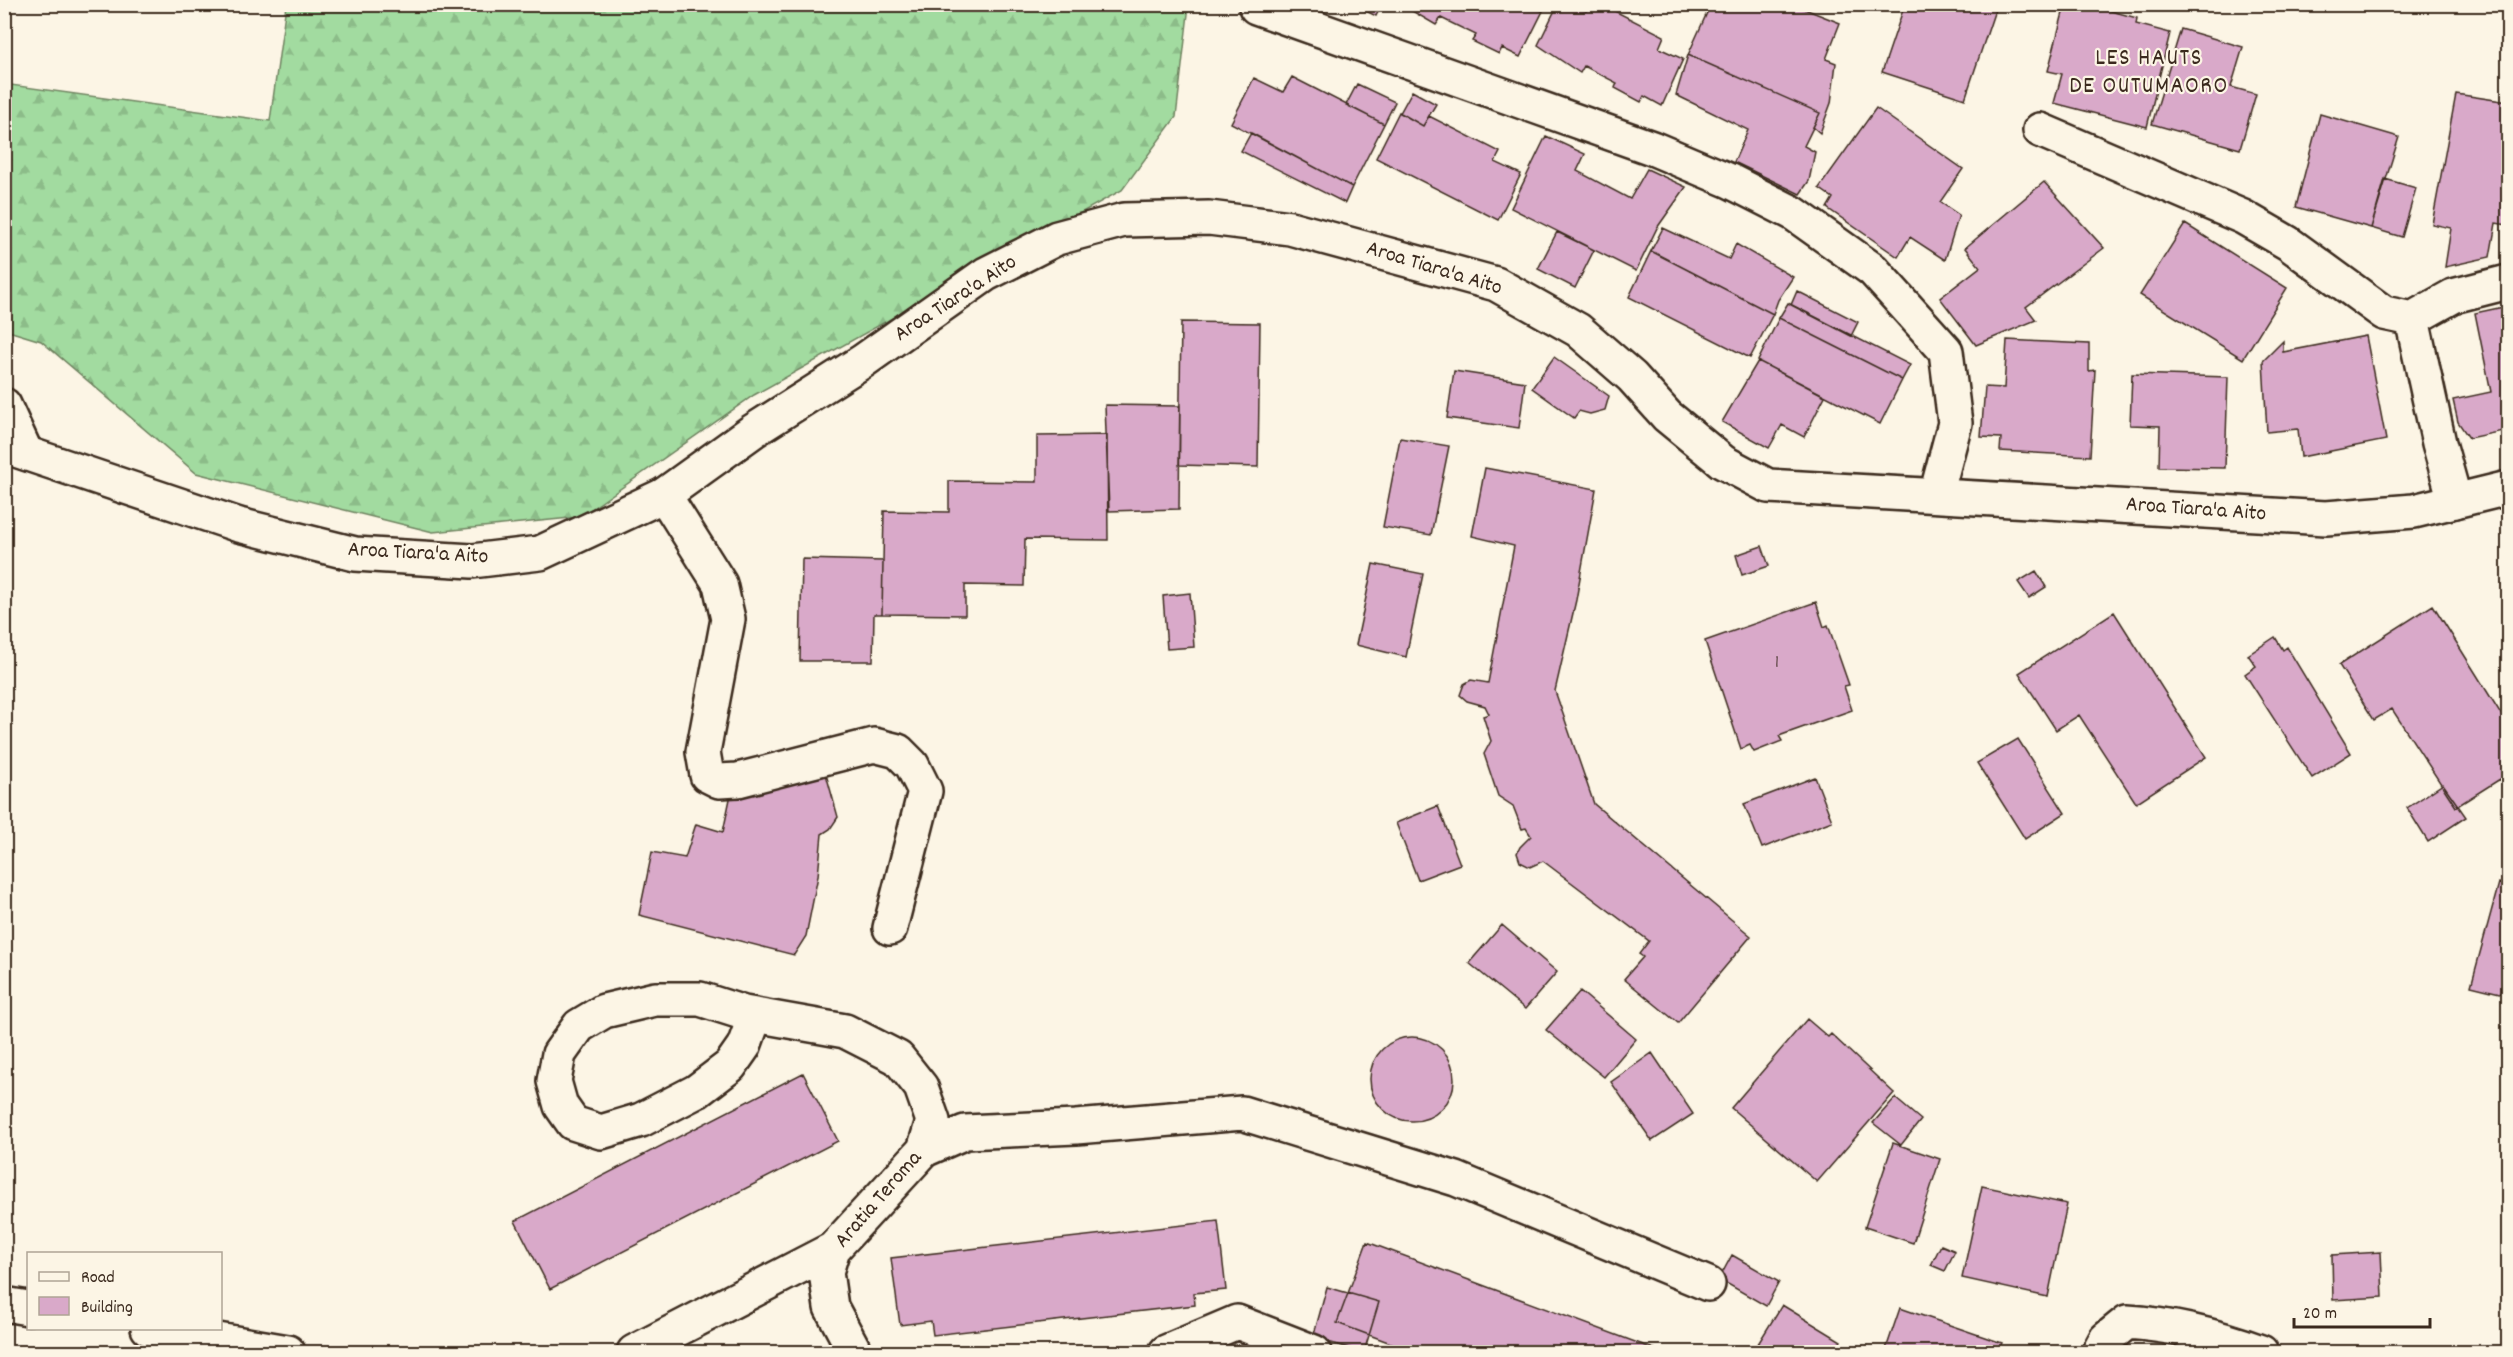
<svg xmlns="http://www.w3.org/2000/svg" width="2513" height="1357" font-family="Dekko,sans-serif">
<defs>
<pattern id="forest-firs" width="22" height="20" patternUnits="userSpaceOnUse" patternTransform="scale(1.5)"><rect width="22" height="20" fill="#a2dba0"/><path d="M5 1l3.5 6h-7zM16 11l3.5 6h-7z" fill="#8cbc89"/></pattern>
</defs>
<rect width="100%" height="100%" fill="#fcf5e5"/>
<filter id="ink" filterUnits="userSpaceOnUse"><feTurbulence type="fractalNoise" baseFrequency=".0167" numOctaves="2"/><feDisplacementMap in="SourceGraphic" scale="12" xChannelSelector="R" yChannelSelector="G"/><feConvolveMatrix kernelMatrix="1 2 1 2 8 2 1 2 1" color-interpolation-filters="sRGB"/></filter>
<g filter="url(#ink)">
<path fill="url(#forest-firs)" stroke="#6e825f" stroke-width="1.5" d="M286,5H1189L1176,117L1122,190L754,395L580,517L433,532L196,473L41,341L5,330L4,84L270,121Z"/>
<path fill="#d9a9c9" stroke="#3b2a1e" stroke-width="1.5" d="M1352,4H1382L1376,16Z
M1410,4H1528L1543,11L1520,57L1502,48L1499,54L1472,41L1476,35L1441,18L1436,25L1412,11L1414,6Z
M1558,4H1571L1586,11L1589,4H1601L1664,36L1659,48L1683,59L1662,106L1644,96L1641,102L1615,88L1617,83L1584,66L1580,73L1538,45Z
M1711,4H1792L1840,23L1826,59L1836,63L1831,103L1820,133L1813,127L1820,113L1688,55Z
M1905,4H1997L1965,99L1882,72Z
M2065,5L2088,11L2089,5L2137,18L2136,24L2170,33L2147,127L2054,103L2062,74L2048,71Z
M2181,29L2243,47L2231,87L2256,94L2240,149L2152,124Z
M1688,55L1820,113L1804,146L1815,152L1809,181L1800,194L1734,162L1748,130L1676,95Z
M1292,77L1384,124L1352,187L1231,123L1254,78L1283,92Z
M1357,84L1395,102L1384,124L1346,105Z
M1412,91L1436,104L1423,126L1400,113Z
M2456,94L2508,102V225L2496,223L2490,257L2445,267L2451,228L2432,224Z
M1876,108L1963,169L1940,202L1959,215L1945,260L1910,237L1898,257L1827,208L1833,198L1819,188Z
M1399,112L1423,126L1429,116L1500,152L1495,162L1521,174L1498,220L1376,158Z
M2320,114L2399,137L2371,228L2296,207Z
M1251,133L1352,187L1345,203L1241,151Z
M1546,136L1585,154L1577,171L1630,199L1647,169L1686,187L1657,228L1636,271L1511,208Z
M2385,179L2416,188L2402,237L2371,228Z
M2044,182L2104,248L2026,307L2036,320L1976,345L1940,298L1980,267L1965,248Z
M2185,224L2287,288L2243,359L2140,295Z
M1663,228L1729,259L1736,244L1793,277L1778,300L1773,314L1651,251Z
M1557,232L1594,250L1575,288L1538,269Z
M1651,251L1773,314L1750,358L1629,297Z
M1797,291L1858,322L1851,336L1791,305Z
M1788,303L1910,365L1902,380L1779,318Z
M2508,306V430L2469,438L2458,422L2453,400L2491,392L2475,313Z
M1779,318L1902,380L1880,424L1758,361Z
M1181,322L1260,323L1258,467L1179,465Z
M2366,336L2386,440L2301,457L2298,429L2267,432L2263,361L2283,341V352Z
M2007,340L2089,344V371L2095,370L2090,456L2000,451L2001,438L1981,437L1985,387L2004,388Z
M1554,357L1609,396L1605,410L1590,414L1579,411L1574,418L1532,388Z
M1758,361L1825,396L1804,437L1782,425L1769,448L1722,422Z
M1454,371L1525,382L1519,428L1447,418Z
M2132,374L2228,377L2225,468L2159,467L2160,426L2130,425Z
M1105,405L1180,406L1179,509L1109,511Z
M1107,435L1108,540L1025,539L1024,586L965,585V615L882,614L884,511L949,512V481L1037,482V436Z
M1400,438L1449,446L1431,535L1383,527Z
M1485,468L1596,489L1576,600L1555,691L1594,804L1751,936L1678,1023L1624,979L1643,957L1639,954L1649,941L1543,861L1530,867L1520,862L1517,853L1520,847L1531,836L1526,828L1522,829L1513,806L1498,796L1484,754L1491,741L1483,716L1489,714L1485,706L1467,701L1460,695L1464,684L1471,680L1488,683L1514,546L1472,536Z
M1762,546L1769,566L1742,575L1736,555Z
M802,559L883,561L882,614H874L873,661H800Z
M1373,564L1423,574L1406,657L1356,645Z
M2036,571L2046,587L2029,598L2018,582Z
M1190,593L1194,647L1167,649L1163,596Z
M1816,602L1824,627L1828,625L1849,685L1844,686L1852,710L1779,736L1782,741L1754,752L1750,745L1741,749L1705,641Z
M2433,605L2508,725V774L2456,807L2392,709L2374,720L2339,665Z
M2114,612L2206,757L2136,803L2079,715L2056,730L2019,673Z
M2275,637L2283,650L2287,647L2351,753L2312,778L2245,674L2256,666L2248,655Z
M2018,739L2065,813L2025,839L1977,763Z
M824,767L838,817L830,829L822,834L818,876L806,936L794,955L639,915L652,852L685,858L696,824L723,832L731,794Z
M1815,777L1832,821L1762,848L1744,804Z
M2443,784L2466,817L2428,842L2407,808Z
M1438,806L1460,864L1418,880L1396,823Z
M2499,883L2508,886V995L2471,986Z
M1502,925L1557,972L1525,1009L1469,963Z
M1580,991L1636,1039L1604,1077L1546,1030Z
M1807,1019L1828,1037L1831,1034L1894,1093L1817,1182L1731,1108Z
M1370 1079a42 42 0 1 1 84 0a42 42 0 1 1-84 0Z
M1652,1053L1693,1114L1652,1141L1611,1082Z
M803,1073L838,1141L550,1289L515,1221Z
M1895,1098L1921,1120L1901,1145L1873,1123Z
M1893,1143L1940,1159L1913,1243L1865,1227Z
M1982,1186L2067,1204L2048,1297L1962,1278Z
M1218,1221L1226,1290L1194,1293L1195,1305L933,1335L931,1321L900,1325L891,1258Z
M1367,1242L1662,1352H1415L1337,1323Z
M1941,1245L1955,1251L1945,1271L1931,1265Z
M2381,1252L2383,1297L2333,1300L2332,1255Z
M1732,1255L1779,1282L1766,1306L1719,1279Z
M1327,1287L1379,1302L1364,1352L1313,1338Z
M1782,1305L1841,1341L1833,1352H1753Z
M1900,1308L2002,1343L1998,1352H1885Z"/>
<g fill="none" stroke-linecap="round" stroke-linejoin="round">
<g stroke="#3b2a1e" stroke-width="38">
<path id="minor" d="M1256,7L1652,148L1730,181L1793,213L1873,270L1946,351L1955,423L1936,495
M2040,130L2243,217L2288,243L2384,313L2412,319L2439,443L2455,501
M2412,319L2453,296L2508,282
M4,405L26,453
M664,495L720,584L728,619L703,752L707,775L719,781L738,780L874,745L898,751L912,765L925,791L890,928
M755,1016L744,1046L730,1066L697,1091L641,1120L601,1132L573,1123L561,1106L554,1081L559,1054L579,1026L604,1011L655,999H700L744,1013L845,1031L898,1058L921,1087L933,1121L924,1150L833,1249L826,1272L831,1307L855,1352
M924,1150L965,1132L1076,1127L1242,1113L1456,1179L1708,1284
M4,1304L28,1308
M148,1328L288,1352
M634,1352L833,1249
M1166,1352L1237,1322L1314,1352
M2099,1352L2106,1339L2127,1322C2175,1325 2217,1336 2261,1352"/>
</g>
<g stroke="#3b2a1e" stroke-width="38">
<path id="major" d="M4,446L239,525L355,554L472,561L540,553L664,495L753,431L863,361L986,274L1057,238L1124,220L1209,218L1290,228L1496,284L1578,330L1632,377L1667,416L1723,462L1768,486L2326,518L2414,511L2508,488"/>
</g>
<use href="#minor" stroke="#fcf5e5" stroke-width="33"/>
<use href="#major" stroke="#fcf5e5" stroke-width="33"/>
</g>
</g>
<g text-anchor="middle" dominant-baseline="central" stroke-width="4.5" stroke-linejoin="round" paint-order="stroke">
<g font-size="20" fill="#624a49">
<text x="1777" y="663">1</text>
</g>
<g font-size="22" fill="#3b2a1e" stroke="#fcf5e5">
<text transform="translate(1434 269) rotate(17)">Aroa Tiara'a Aito</text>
<text transform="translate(956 299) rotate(-33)">Aroa Tiara'a Aito</text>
<text transform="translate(2196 510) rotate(4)">Aroa Tiara'a Aito</text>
<text transform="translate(418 554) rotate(3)">Aroa Tiara'a Aito</text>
<text transform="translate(879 1200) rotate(-49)">Aratia Teroma</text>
</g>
<g font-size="24" letter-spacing="1.5" fill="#3b2a1e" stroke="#fcf5e5">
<text x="2149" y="59">LES HAUTS<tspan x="2149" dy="28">DE OUTUMAORO</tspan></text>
</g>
</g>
<rect width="2513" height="1357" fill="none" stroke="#fcf5e5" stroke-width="24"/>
<rect x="12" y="12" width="2489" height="1333" fill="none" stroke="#3b2a1e" stroke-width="2" filter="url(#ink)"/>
<rect x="27" y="1252" width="195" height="78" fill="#fcf5e5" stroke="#afa495" stroke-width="1.5"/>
<rect x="39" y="1272" width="30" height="9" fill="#fcf5e5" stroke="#afa495" stroke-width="1.5"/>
<text x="81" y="1282" font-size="18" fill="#3b2a1e">Road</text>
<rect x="39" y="1297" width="30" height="18" fill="#d9a9c9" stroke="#afa495" stroke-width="1.5"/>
<text x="81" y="1312" font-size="18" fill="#3b2a1e">Building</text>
<path d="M2294 1318v9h136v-9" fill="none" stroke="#3b2a1e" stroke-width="3"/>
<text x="2303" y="1318" font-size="18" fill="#3b2a1e" stroke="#fcf5e5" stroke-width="4.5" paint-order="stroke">20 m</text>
</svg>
